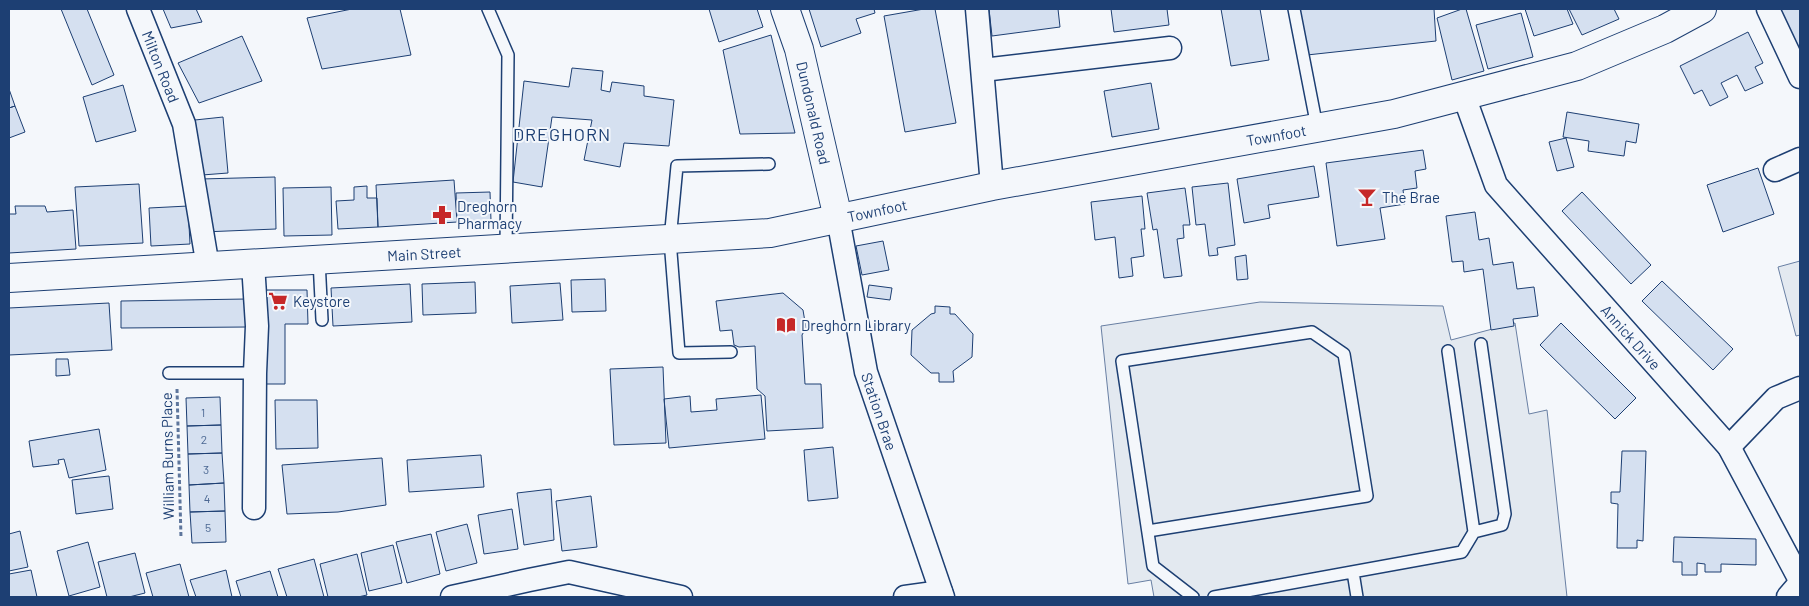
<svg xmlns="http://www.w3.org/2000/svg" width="1809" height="606" font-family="Barlow,sans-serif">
<rect width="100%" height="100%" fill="#f4f7fb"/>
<path fill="#e3e9f0" stroke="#687fa3" d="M1800,261V335L1796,336L1778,267Z
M1260,302L1443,306L1451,340L1515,323L1529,414L1547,410L1567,597H1154L1151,580L1128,584L1101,326Z"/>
<path fill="#d5e0f0" stroke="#1d3f73" d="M61,9H87L114,75L92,85Z
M163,9H196L202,22L171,28Z
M352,9H400L411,55L322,69L307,18Z
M709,9H757L763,27L719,42Z
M809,9H874L875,13L856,19L861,33L821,47Z
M924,9H935L956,123L905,132L884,16Z
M989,9H1058L1060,27L992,36Z
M1111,9H1167L1169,25L1114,32Z
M1221,9H1260L1269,60L1231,66Z
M1298,9H1434L1436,41L1307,55Z
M1462,9H1466L1484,71L1452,80L1437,18Z
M1525,9H1567L1573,24L1534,36Z
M1569,9H1614L1619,19L1582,35Z
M1780,9H1800V47L1798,48Z
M1521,13L1533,57L1488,69L1476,25Z
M1748,32L1763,63L1755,67L1763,83L1745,91L1737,75L1721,83L1728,97L1710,106L1702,90L1694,94L1680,66Z
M771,35L795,133L740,134L723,50Z
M242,36L262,81L199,103L178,63Z
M572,68L603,71L601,90L610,92L612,82L644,86V96L674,100L669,146L624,143L620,167L584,160L592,120L552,117L542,187L513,182L524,81L569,87Z
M1151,83L1159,129L1112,137L1104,91Z
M123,85L136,131L96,142L83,97Z
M9,89L15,106L9,108Z
M15,106L25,132L9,138V108Z
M1567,112L1639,124L1636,143L1626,141L1624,156L1588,151L1589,141L1563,137Z
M223,117L228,173L202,175L195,120Z
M1566,138L1574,167L1557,171L1549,142Z
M1423,150L1426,169L1415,171L1417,188L1403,190L1405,204L1380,208L1385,239L1337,246L1326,163Z
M1314,166L1319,197L1268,205L1270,218L1244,223L1237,179Z
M1758,168L1774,214L1723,232L1707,185Z
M275,177L276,229L203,232L201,179Z
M454,180L457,222L378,227L376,185Z
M1228,183L1235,245L1217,248L1218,255L1209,256L1205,224L1196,225L1192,187Z
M139,184L143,243L79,246L75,187Z
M367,186V198H377L378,227L338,229L336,201L354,200V187Z
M331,187L332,235L284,236L283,188Z
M1185,188L1190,225H1183L1184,238L1177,239L1182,276L1164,278L1157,229L1153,230L1147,193Z
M490,192L491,221L457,222L456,193Z
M1582,192L1651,265L1631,284L1562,211Z
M1142,196L1145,229H1141L1144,256L1131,258L1133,276L1119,278L1115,237L1095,240L1091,202Z
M15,206H45L47,212L73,210L76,249L9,253V214H16Z
M188,206L190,244L151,246L149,208Z
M1475,212L1479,240L1489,238L1493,265L1513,262L1517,289L1534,287L1538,316L1513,319L1514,326L1491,330L1483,269L1464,272L1463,261L1452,262L1446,216Z
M883,241L889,270L862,275L856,246Z
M1246,255L1248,279L1237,280L1235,257Z
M605,279L606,311L572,312L571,280Z
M1662,281L1733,349L1713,370L1642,301Z
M475,282L476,313L423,315L422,284Z
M560,283L563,320L512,323L510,286Z
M410,284L412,322L333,326L331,288Z
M869,285L892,288L890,300L867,297Z
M261,290H307L308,324H285V384H261Z
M783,293L803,310L806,328L802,335L805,384H821L823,428L767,431L765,396L757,389L755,346L739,347L734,345L732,330L720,331L716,301Z
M246,299L247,327L121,328V301Z
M109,303L112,350L9,355V308Z
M935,306L950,307V314H955L973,334L972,357L953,371L954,382H939V373H931L911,355L912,330L931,314L935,313Z
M1561,323L1636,398L1615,419L1540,345Z
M56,359H68L70,375L56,376Z
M663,367L666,443L614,445L610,369Z
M761,395L765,439L669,448L664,399L690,396L691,412L717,410L716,399Z
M220,397L221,425L187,426L186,398Z
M275,400H317L318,448L276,449Z
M221,425L222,453L188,454L187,426Z
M99,429L106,470L69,478L64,459L58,460L59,464L33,467L29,441Z
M833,447L838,498L808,501L804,450Z
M1622,451H1646L1643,541L1637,540V548H1617L1618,504L1611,503V492H1620Z
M222,453L224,483L189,485L188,454Z
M481,455L484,487L409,492L407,460Z
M382,458L386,505L338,512L287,514L282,465Z
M109,476L113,509L76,514L72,480Z
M224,483L225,511L190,512L189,485Z
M551,489L554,540L524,545L517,493Z
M591,496L597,547L562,551L556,501Z
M512,509L518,549L484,554L478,515Z
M225,511L226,542L192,543L190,512Z
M467,524L477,563L446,571L436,532Z
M20,531L28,567L9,571V534Z
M431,534L440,574L407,583L396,542Z
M1674,537L1756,539V565L1721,564V572H1705V564L1697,563V575H1682V562H1673Z
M88,542L100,587L69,596L57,551Z
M393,545L402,583L369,591L361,553Z
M135,553L145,593L129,597H107L98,562Z
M357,554L367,595L358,597H328L320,564Z
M314,559L324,597H287L278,569Z
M180,564L189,597H153L146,573Z
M31,570L37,597H9V574Z
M226,570L232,597H196L190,580Z
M270,571L278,597H241L236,581Z"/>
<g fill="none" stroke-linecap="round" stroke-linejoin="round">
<g stroke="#1d3f73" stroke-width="14">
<path id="lane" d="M488,9L508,55L506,249
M1294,9L1317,127
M319,260L322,320
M731,352L679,353L670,240L677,166L769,164
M169,373H255
M1148,531L1367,496L1344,354L1312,332L1122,361L1153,566L1193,597
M1474,532L1502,525L1505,514L1481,344
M1353,572L1357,597
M1214,597L1462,552L1474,532L1448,351"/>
</g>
<g stroke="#1d3f73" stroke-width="25">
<g id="street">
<path id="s1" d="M138,9L184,124L208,267"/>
<path d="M977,9L992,186"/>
<path d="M1768,9L1800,77"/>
<path d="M983,70L1170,48"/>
<path id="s2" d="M1464,96L1496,185L1729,447L1800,580"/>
<path d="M1775,170L1800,159"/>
<path id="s3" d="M838,218L866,372L943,597"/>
<path d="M253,264L257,326L255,373L254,508"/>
<path d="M1729,447L1776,398L1800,388"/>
<path d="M452,597L529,580L569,572L681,597"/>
<path d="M905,597L941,592"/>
<path d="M1788,597L1800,583"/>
</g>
</g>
<g stroke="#1d3f73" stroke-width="30">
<g id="secondary">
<path id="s4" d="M785,9L799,49L838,218"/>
<path id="s5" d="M9,278L770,233L992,186L1394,114L1577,66L1665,29L1702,9"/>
</g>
</g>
<path stroke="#5e769c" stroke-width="3" stroke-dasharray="4 2.5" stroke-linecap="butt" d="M177,389L181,538"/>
<use href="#lane" stroke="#f4f7fb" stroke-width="11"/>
<use href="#street" stroke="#f4f7fb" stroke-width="22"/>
<use href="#secondary" stroke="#f4f7fb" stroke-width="28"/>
</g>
<defs>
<g id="bar-bare" transform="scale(1.5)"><path d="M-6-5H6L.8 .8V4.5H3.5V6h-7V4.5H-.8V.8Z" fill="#c62828" stroke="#f4f7fb" stroke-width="2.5" paint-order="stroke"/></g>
<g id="pharmacy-bare" transform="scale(1.5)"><path d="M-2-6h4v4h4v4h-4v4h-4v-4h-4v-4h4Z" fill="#c62828" stroke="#f4f7fb" stroke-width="2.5" paint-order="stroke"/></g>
<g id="supermarket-bare" transform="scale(1.5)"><path d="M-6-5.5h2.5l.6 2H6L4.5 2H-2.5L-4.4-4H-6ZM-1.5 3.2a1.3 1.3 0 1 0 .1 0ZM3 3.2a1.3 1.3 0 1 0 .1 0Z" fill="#c62828" stroke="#f4f7fb" stroke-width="2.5" paint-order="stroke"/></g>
<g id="library-bare" transform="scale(1.5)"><path d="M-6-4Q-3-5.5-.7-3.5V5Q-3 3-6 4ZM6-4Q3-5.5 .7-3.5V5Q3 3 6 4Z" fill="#c62828" stroke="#f4f7fb" stroke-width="2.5" paint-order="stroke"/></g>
</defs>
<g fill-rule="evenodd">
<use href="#bar-bare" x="1367" y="197"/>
<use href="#pharmacy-bare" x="442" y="215"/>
<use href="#supermarket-bare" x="278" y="301"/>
<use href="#library-bare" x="786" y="325"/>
</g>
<g text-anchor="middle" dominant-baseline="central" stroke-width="4" stroke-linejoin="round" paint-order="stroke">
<g font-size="12" fill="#4b6792">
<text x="203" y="412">1</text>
<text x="204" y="439">2</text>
<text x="206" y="469">3</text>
<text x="207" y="498">4</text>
<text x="208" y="527">5</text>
</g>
<g font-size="15" fill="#1d3f73" stroke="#f4f7fb">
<text stroke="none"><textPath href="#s1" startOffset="62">Milton Road</textPath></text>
<text stroke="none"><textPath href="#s4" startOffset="108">Dundonald Road</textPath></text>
<text stroke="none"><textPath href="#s5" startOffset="1278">Townfoot</textPath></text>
<text stroke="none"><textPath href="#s5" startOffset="872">Townfoot</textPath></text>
<text stroke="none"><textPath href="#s5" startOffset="416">Main Street</textPath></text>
<text stroke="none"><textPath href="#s2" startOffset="298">Annick Drive</textPath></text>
<text stroke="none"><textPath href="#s3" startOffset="198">Station Brae</textPath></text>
<text transform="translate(167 456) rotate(-91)">William Burns Place</text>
</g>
<g font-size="15" fill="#1d3f73" stroke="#f4f7fb" text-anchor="start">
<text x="1382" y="197">The Brae</text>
<text x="457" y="206">Dreghorn<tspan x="457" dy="17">Pharmacy</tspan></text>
<text x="293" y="301">Keystore</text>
<text x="801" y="325">Dreghorn Library</text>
</g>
<g font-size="18" letter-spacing="1" fill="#1d3f73" stroke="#f4f7fb">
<text x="562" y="134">DREGHORN</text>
</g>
</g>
<rect width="1809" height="606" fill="none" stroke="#1d3f73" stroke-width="20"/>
</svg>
